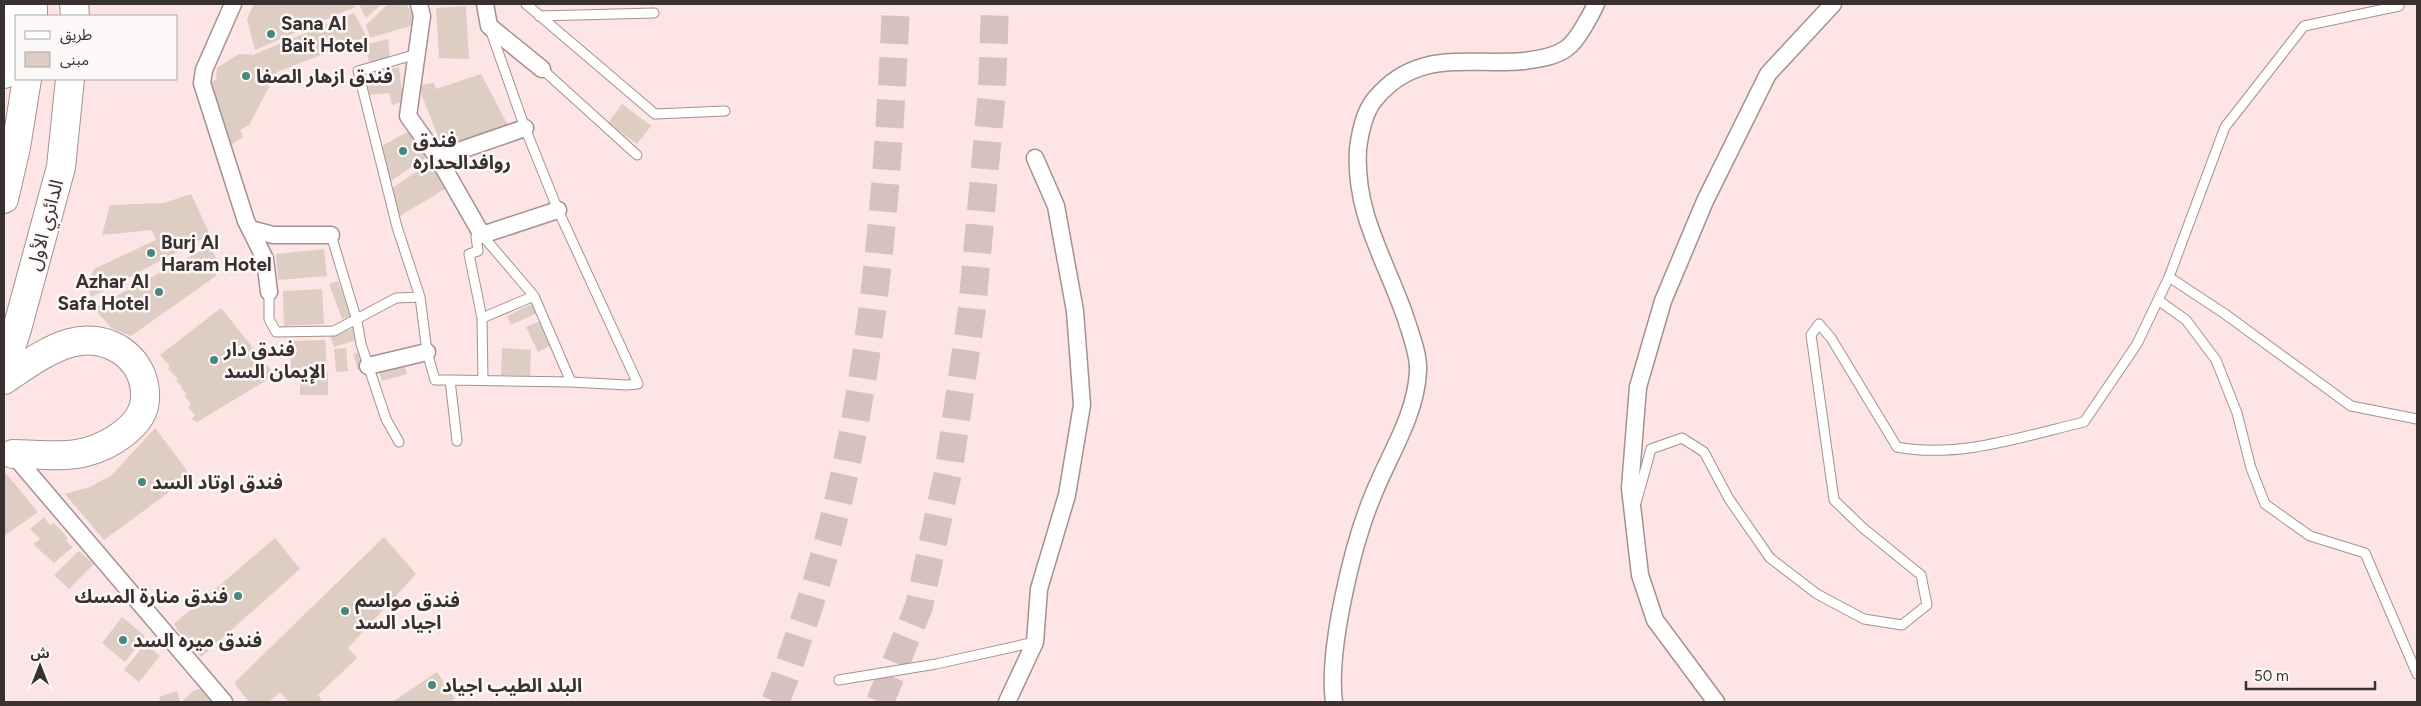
<svg xmlns="http://www.w3.org/2000/svg" width="2421" height="706" font-family="Figtree,'Noto Sans Arabic',sans-serif">
<rect width="100%" height="100%" fill="#fce5e4"/>
<path fill="#decdc2" d="M254,4H354L355,7L255,50L247,19Z
M359,4H379L381,5L366,18Z
M388,4H406L414,16L413,25L370,38L366,25Z
M466,6L469,59L439,58L436,8Z
M354,13L367,37L277,72L249,125L240,130L243,137L229,146L210,82L216,80L217,68L239,54L253,55Z
M388,39L390,59L370,64L364,45Z
M399,67L403,102L392,105L389,93L369,95L366,73Z
M481,74L509,127L442,147L418,85L434,83L436,89Z
M622,104L651,126L637,144L608,123Z
M411,130L426,157L388,183L382,146Z
M432,161L438,168L436,171L444,179L441,182L445,189L400,216L391,189Z
M191,194L210,235L91,297L88,284L94,269L156,240L152,230L102,235L110,205L164,203Z
M210,246L217,260L216,276L131,336L111,328L94,308Z
M324,249L327,276L278,280L276,254Z
M338,281L351,316L342,319L329,284Z
M322,289L324,324L284,326L283,291Z
M532,304L537,313L511,325L507,316Z
M221,308L275,375L197,422L192,419L195,415L188,407L191,404L185,396L187,394L181,388L182,386L176,381L178,379L168,369L170,366L160,355Z
M540,321L552,345L538,352L526,327Z
M354,328L357,340L334,347L330,336Z
M325,340L327,367L291,369L290,341Z
M346,348L348,371L336,372L334,349Z
M502,348L531,350L530,376L501,375Z
M360,352L364,368L358,370L353,354Z
M403,360L407,374L382,381L378,368Z
M300,372H328V395H300Z
M155,428L191,476L104,540L65,494L90,487L112,475Z
M4,471L38,512L4,536Z
M44,517L50,525L54,523L68,538L66,541L73,547L54,563L33,544L40,539L30,529Z
M384,537L416,574L348,648L357,658L318,695L323,702H289L280,692L269,702H249L234,683Z
M275,538L300,569L201,657L196,648L183,638L174,624Z
M79,551L94,564L69,589L54,575Z
M122,617L145,636L125,662L102,643Z
M145,644L160,656L139,682L124,670Z
M437,672L455,699L450,702H392Z
M205,687L211,702H181L193,691Z
M177,691L180,702H161L159,697Z"/>
<g fill="none" stroke-linecap="round" stroke-linejoin="round">
<path stroke="#d5c1c0" stroke-width="28" stroke-dasharray="28 14" stroke-linecap="butt" d="M775,702C786,677 794,650 803,624C870,428 887,210 896,4
M880,702L919,606L949,468L972,309L992,90L995,4"/>
<g stroke="#a5918f" stroke-width="11">
<path id="lane" d="M526,4L655,114L725,111
M539,16L654,13
M490,29L525,128L558,210L638,384L627,385L571,382
M417,54L358,71L397,227L420,297L427,352L435,380H450L457,441
M542,69L637,155
M331,235L357,321L361,344L386,419L399,442
M2169,277L2225,127L2304,26L2399,6
M269,292V319L276,332L334,331L396,298L420,297
M2158,300L2186,320L2216,360L2237,413L2251,468L2265,504L2310,536L2365,553L2417,674
M482,318L534,296
M450,380L571,382L534,296L482,235L476,237L478,251L469,254L482,318L483,380
M1636,503L1651,449L1682,438L1704,452L1729,499L1770,558L1817,594L1864,619L1902,625L1927,605L1921,575L1863,528L1834,500L1811,335L1819,324L1831,338L1897,447C1959,459 2024,436 2084,422L2137,344L2169,277L2225,314L2351,406L2417,419
M839,680L936,664L1035,642"/>
</g>
<g stroke="#a5918f" stroke-width="19">
<path id="street" d="M233,4L204,70L202,83L246,221L265,259L269,292
M419,4L422,16L408,116L438,158L482,235L558,210
M485,4L489,26L542,69
M438,158L525,128
M250,229L273,235H331
M368,366L427,352
M11,452L224,702
M1007,702L1035,642L1039,589L1067,495L1082,405L1075,311L1056,206L1035,158
M1334,702C1327,650 1353,542 1374,493C1390,453 1416,415 1418,371C1419,355 1411,335 1406,319C1386,260 1354,214 1358,149C1360,133 1364,112 1375,99C1417,48 1468,66 1524,61C1538,59 1555,57 1567,48C1577,41 1591,15 1596,4
M1716,702L1655,620L1640,575L1630,488L1638,387L1663,301L1705,201L1768,74L1833,4"/>
</g>
<g stroke="#a5918f" stroke-width="30">
<path id="highway" d="M74,4L75,16
M33,16V4
M4,74L10,4
M4,199L16,147L27,79
M4,368L17,329L61,167L70,79
M4,380C25,366 46,350 70,343C108,332 147,358 145,399C144,426 109,446 86,452C64,458 36,454 13,454"/>
</g>
<use href="#lane" stroke="#fff" stroke-width="9"/>
<use href="#street" stroke="#fff" stroke-width="16"/>
<use href="#highway" stroke="#fff" stroke-width="28"/>
</g>
<g fill="#478a7d" stroke="#fcf8f7" stroke-width="2">
<circle cx="271" cy="34" r="5"/>
<circle cx="246" cy="76" r="5"/>
<circle cx="403" cy="151" r="5"/>
<circle cx="151" cy="253" r="5"/>
<circle cx="159" cy="292" r="5"/>
<circle cx="214" cy="360" r="5"/>
<circle cx="142" cy="482" r="5"/>
<circle cx="238" cy="596" r="5"/>
<circle cx="345" cy="611" r="5"/>
<circle cx="123" cy="640" r="5"/>
<circle cx="432" cy="685" r="5"/>
</g>
<g text-anchor="middle" dominant-baseline="central" stroke-width="5" stroke-linejoin="round" paint-order="stroke">
<g font-size="19" font-weight="bold" fill="#393030" stroke="#fcf8f7" text-anchor="start">
<text x="281" y="23">Sana Al<tspan x="281" dy="22">Bait Hotel</tspan></text>
<text x="256" y="76">فندق ازهار الصفا</text>
<text x="413" y="140">فندق<tspan x="413" dy="22">روافدالحدارہ</tspan></text>
<text x="161" y="242">Burj Al<tspan x="161" dy="22">Haram Hotel</tspan></text>
<text x="149" y="281" text-anchor="end">Azhar Al<tspan x="149" dy="22">Safa Hotel</tspan></text>
<text x="224" y="349">فندق دار<tspan x="224" dy="22">الإيمان السد</tspan></text>
<text x="152" y="482">فندق اوتاد السد</text>
<text x="228" y="596" text-anchor="end">فندق منارة المسك</text>
<text x="355" y="600">فندق مواسم<tspan x="355" dy="22">اجياد السد</tspan></text>
<text x="133" y="640">فندق ميره السد</text>
<text x="442" y="685">البلد الطيب اجياد</text>
</g>
<g font-size="19" fill="#393030" stroke="#fcf8f7">
<text transform="translate(45 225) rotate(-75)">الدائري الأول</text>
</g>
</g>
<rect width="2421" height="706" fill="none" stroke="#393030" stroke-width="10"/>
<rect x="15" y="15" width="162" height="65" fill="#fcf8f7" stroke="#aea8a7"/>
<rect x="25" y="31" width="25" height="8" fill="#ffffff" stroke="#aea8a7"/>
<text x="60" y="40" font-size="15" fill="#393030">طريق</text>
<rect x="25" y="52" width="25" height="15" fill="#decdc2" stroke="#aea8a7"/>
<text x="60" y="65" font-size="15" fill="#393030">مبنى</text>
<g transform="translate(40 666)" stroke="#fcf8f7" stroke-width="4" paint-order="stroke">
<path d="M0-4L9 19L0 12L-9 19Z" fill="#393030"/>
<text y="-8" font-size="14" font-weight="bold" text-anchor="middle" fill="#393030">ش</text>
</g>
<path d="M2246 681v8h129v-8" fill="none" stroke="#393030" stroke-width="2.5"/>
<text x="2254" y="681" font-size="15" fill="#393030" stroke="#fcf8f7" stroke-width="4" paint-order="stroke">50 m</text>
</svg>
